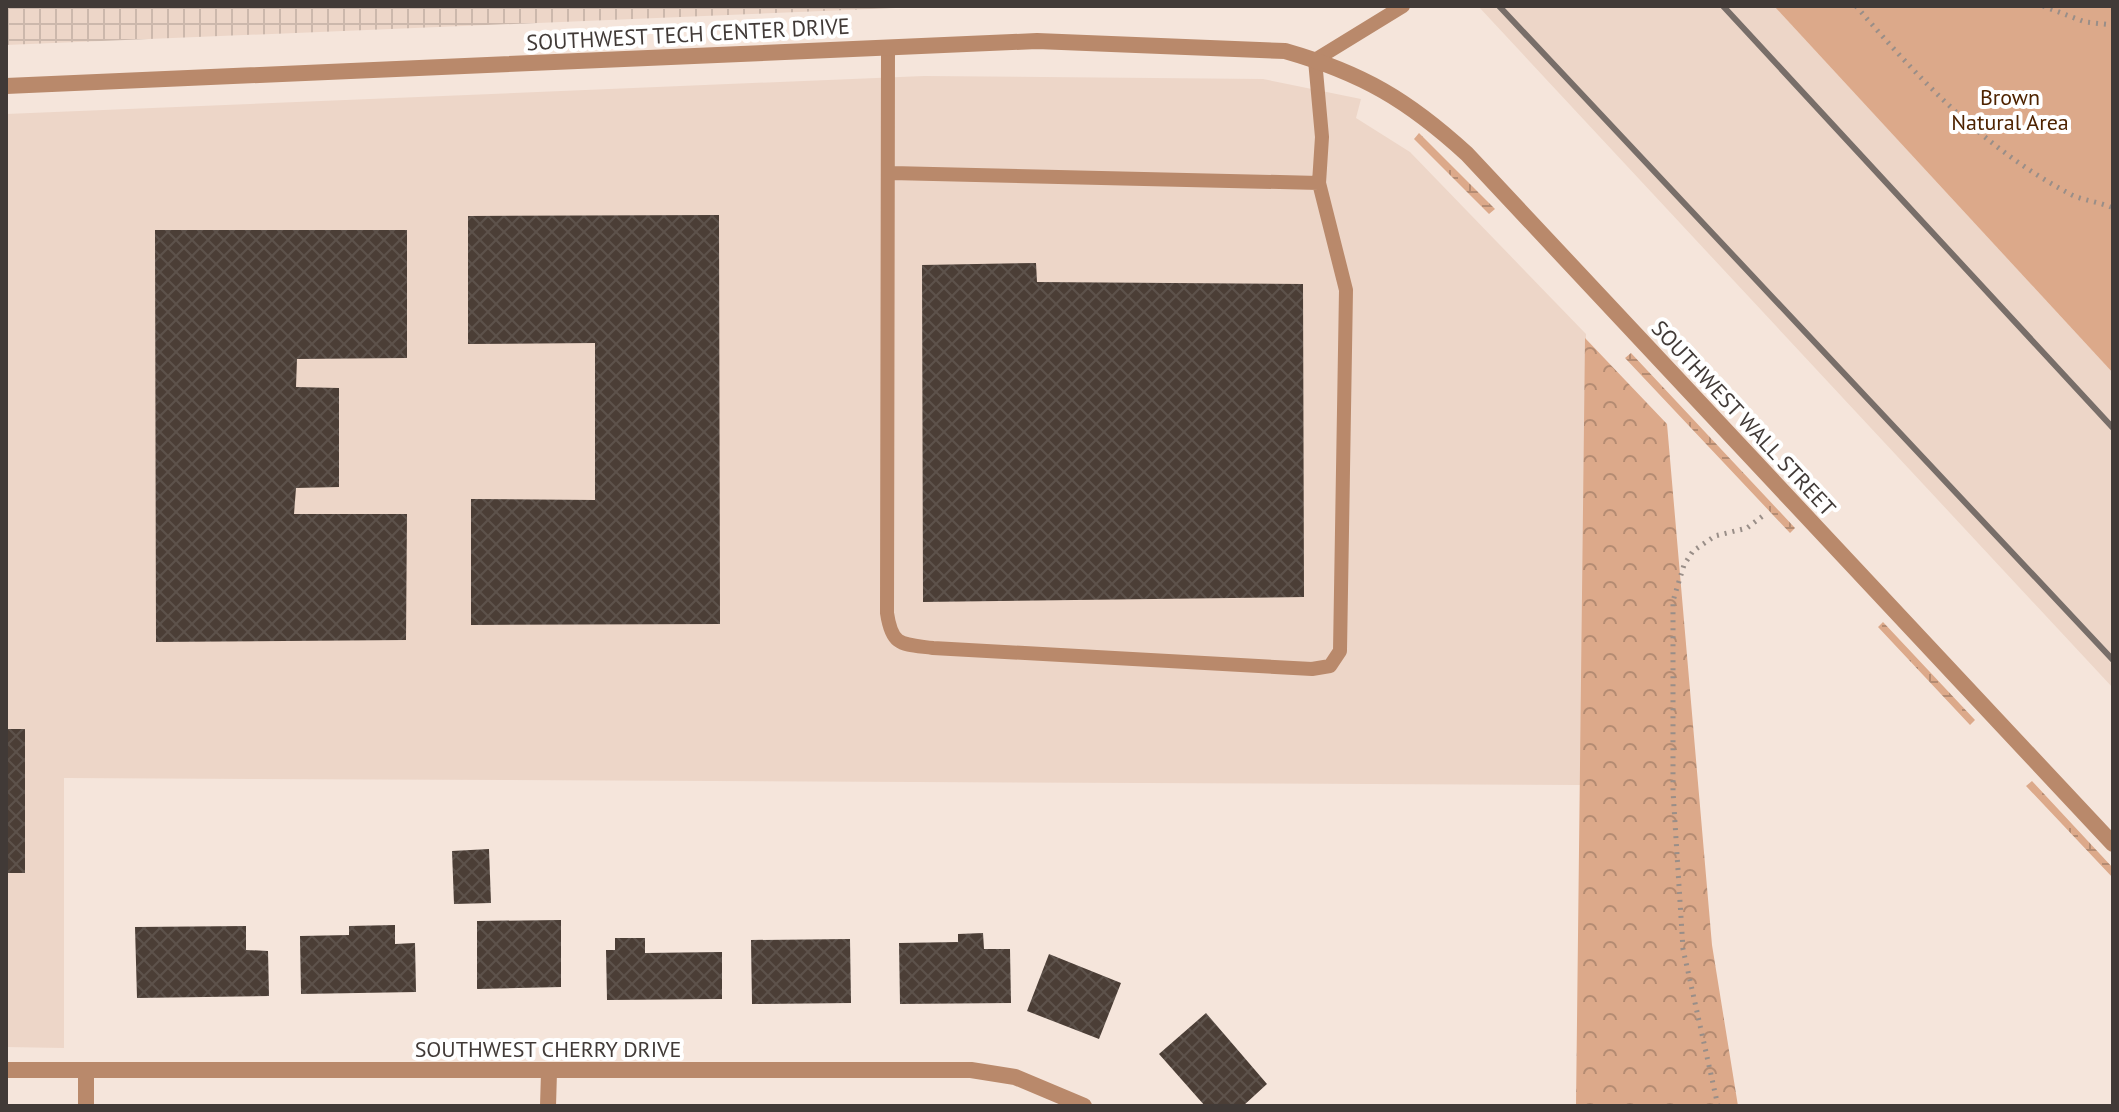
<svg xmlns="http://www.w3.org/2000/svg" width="2119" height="1112" font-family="'PT Sans',sans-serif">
<defs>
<pattern id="industrial-grid" width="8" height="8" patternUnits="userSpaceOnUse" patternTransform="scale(2)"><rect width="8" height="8" fill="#edd6c8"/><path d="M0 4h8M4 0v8" fill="none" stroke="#ccb8ac"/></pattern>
<pattern id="forest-crowns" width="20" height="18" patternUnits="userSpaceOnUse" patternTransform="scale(2)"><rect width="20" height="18" fill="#dca98a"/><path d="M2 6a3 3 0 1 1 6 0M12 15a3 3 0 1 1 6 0" fill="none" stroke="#b48b72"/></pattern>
<pattern id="wetland-marsh" width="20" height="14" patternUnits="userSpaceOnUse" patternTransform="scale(2)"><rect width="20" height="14" fill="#dca98a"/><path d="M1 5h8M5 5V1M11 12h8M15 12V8" fill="none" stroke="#b48b72"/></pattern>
<pattern id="building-cross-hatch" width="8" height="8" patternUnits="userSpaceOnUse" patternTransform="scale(2)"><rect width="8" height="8" fill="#4b3e36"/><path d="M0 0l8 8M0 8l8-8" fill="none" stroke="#5d524b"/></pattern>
</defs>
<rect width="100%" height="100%" fill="#f5e5db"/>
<path fill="#edd6c8" d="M1478,6H1774L2113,373V688Z
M924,76L1263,79L1361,99L1356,118L1410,152L1586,334L1581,785L64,778V1048L6,1047V114Z"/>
<path fill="url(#industrial-grid)" d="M6,6H944L6,45Z"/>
<path fill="url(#forest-crowns)" d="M1585,338L1667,424L1712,945L1738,1106H1576Z"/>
<path fill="url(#wetland-marsh)" d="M1419,133L1495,209L1489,214L1414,139Z
M1631,353L1795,528L1790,533L1625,358Z
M1883,622L1975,720L1970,725L1878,627Z
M2032,781L2113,868V878L2026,786Z"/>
<path fill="#dca98a" d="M1774,6H2113V373Z"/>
<path fill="url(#building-cross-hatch)" d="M719,215L720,624L471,625V499L595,500V343L468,344V216Z
M155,230H407V358L297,359L296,387L339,388V487L296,488L294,514H407L406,640L156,642Z
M1036,263L1037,282L1303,284L1304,597L923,602L922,265Z
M6,729H25V873H6Z
M489,849L491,903L454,904L452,851Z
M561,920V987L477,989V921Z
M395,925V944L415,943L416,992L301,994L300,936L349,935V926Z
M246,926V950L268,951L269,996L137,998L135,927Z
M983,933L984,949H1010L1011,1003L900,1004L899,943L958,942V934Z
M615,938H645V953L722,952V999L607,1000L606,950H615Z
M850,939L851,1003L752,1004L751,940Z
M1049,954L1121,983L1099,1039L1027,1011Z
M1206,1013L1267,1084L1243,1106H1205L1159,1054Z"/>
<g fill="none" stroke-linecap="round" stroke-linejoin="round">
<path stroke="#998e88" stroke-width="5" stroke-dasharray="2 6" stroke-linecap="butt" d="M1856,6C1919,79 1985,150 2072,195C2085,201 2100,202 2113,208
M2043,6L2085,22L2113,25
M1718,1106L1683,949L1673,791V601L1684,565L1693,551L1715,536L1747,528L1764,515"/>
<path stroke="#b9896b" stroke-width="14" d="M888,47L887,613C892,647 902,644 933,648L1312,669L1330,666L1340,651L1346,290L1319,183L1322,137L1315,60L1403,6
M891,173L1319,183"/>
<path stroke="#b9896b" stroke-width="16" d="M6,1070H971L1015,1077L1084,1106
M86,1106V1071
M548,1106L549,1072"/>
<path stroke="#b9896b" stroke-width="16" d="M6,86L1037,41L1285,51C1362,73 1408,100 1467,154L2113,844"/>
<path stroke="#786e69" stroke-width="6" d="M1499,6L2113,660
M1723,6L2113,428"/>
</g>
<g text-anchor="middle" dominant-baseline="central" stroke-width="8" stroke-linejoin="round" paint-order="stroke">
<g font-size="22" fill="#413a37" stroke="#fff">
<text transform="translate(688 34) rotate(-3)">SOUTHWEST TECH CENTER DRIVE</text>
<text transform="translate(1744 418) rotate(47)">SOUTHWEST WALL STREET</text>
<text x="548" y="1049">SOUTHWEST CHERRY DRIVE</text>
</g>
<g font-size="22" fill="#4e2300" stroke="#fff">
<text x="2010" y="97">Brown<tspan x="2010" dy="25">Natural Area</tspan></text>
</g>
</g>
<rect width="2119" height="1112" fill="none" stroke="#413a37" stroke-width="16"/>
</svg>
